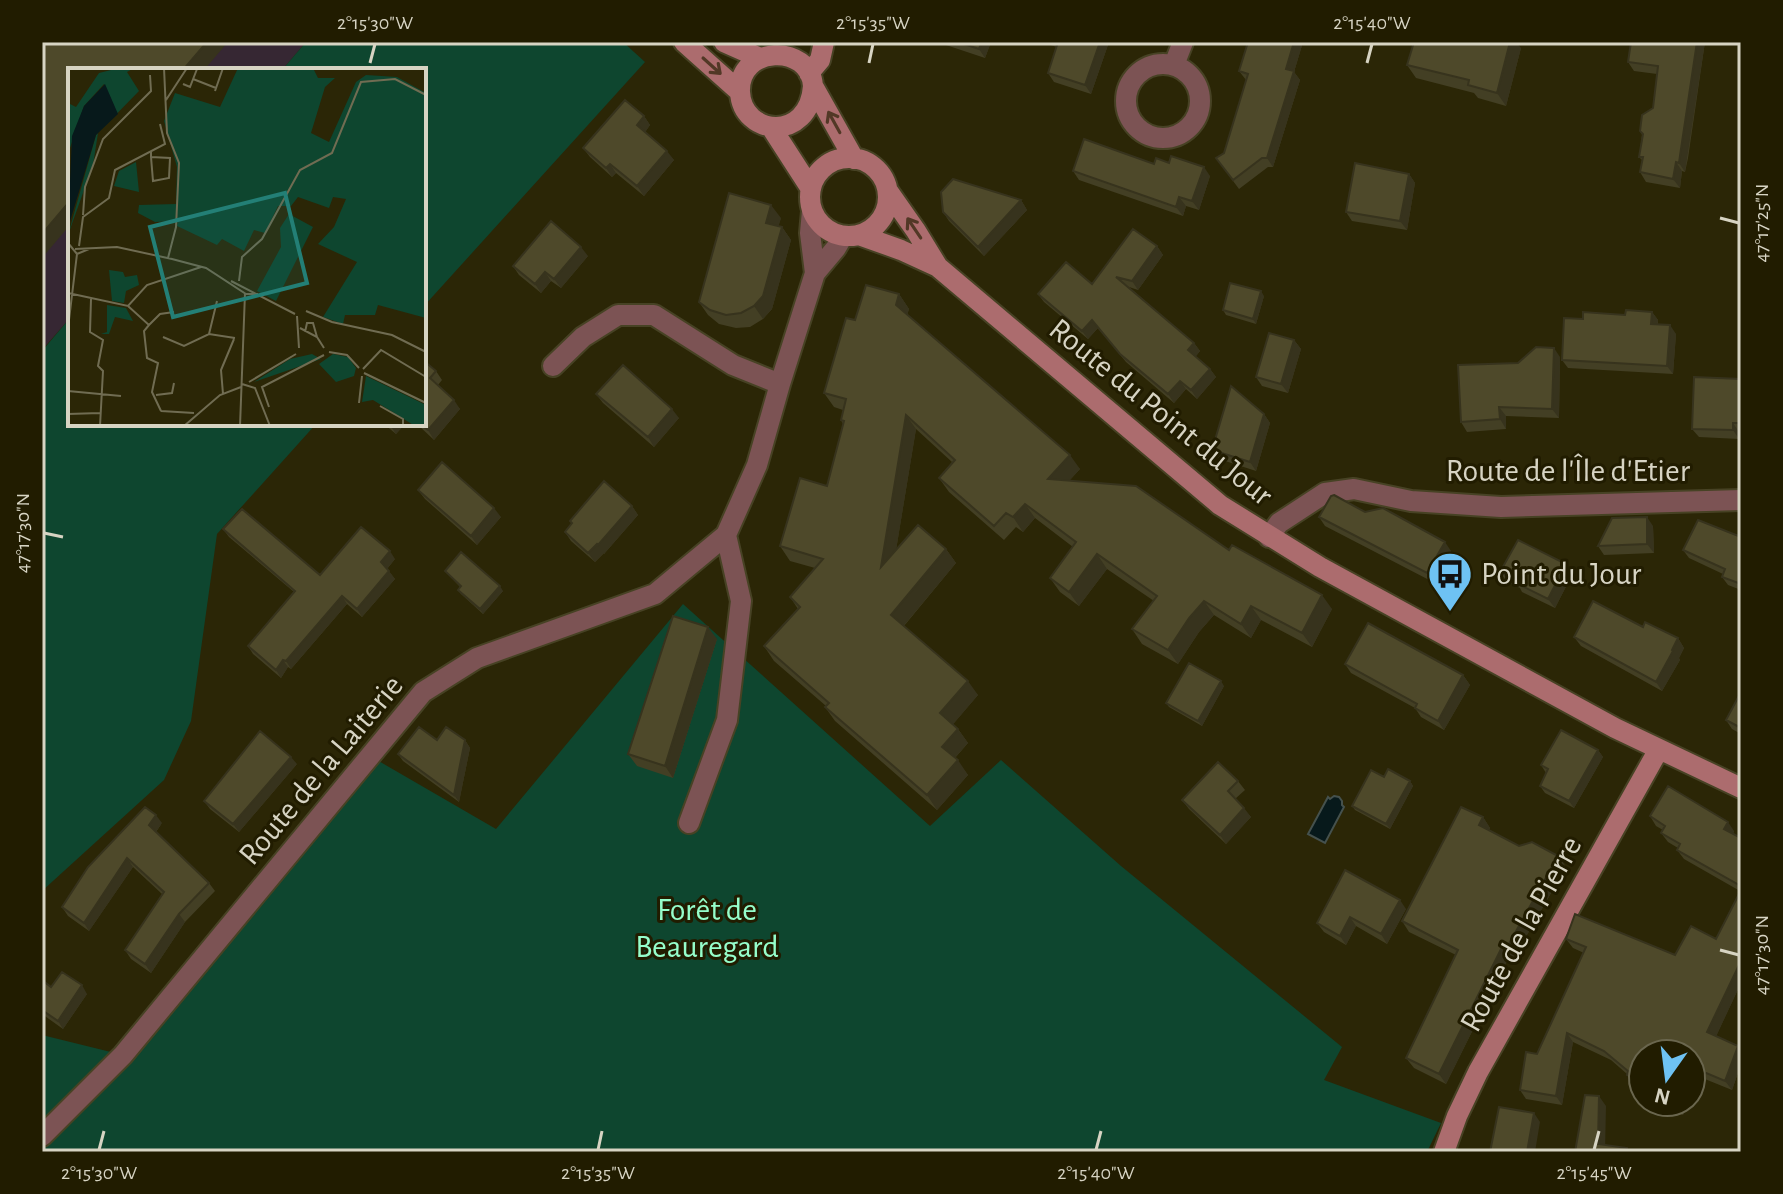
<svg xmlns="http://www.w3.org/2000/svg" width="1783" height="1194" font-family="'Alegreya Sans',sans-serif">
<rect width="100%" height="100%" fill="#2b2606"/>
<path fill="#362733" d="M42,42H306L282,70H70V318L42,350Z"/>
<path fill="#0e462f" d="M306,42H623L645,62L424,306V70H282Z
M70,318V424H316L217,534L191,721L164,780L42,891V351Z
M683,604L930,826L1001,760L1121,866L1342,1047L1324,1080L1441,1123L1427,1152H42V1035L123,1055L370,756L496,829Z"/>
<path fill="#07191b" stroke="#45514d" stroke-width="2" d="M1334,796L1339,797L1342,801V805L1344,807L1325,843L1308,834L1328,797L1330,799Z"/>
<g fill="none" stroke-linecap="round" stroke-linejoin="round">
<g stroke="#474224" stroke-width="24">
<path id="street" d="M1126 101a37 37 0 1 1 74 0a37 37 0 1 1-74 0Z
M1174,65L1183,42
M812,211L810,233L815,273
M553,366L583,337L618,315H654L733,365L780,384
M1269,537L1279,523L1325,493L1354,489L1411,501L1501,507L1741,500
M689,823L727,720L741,601L726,535
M42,1136L123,1055L423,692L477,658L655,594L726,535L757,465L780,384L815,273L836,248L843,236"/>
</g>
<g stroke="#474224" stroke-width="24">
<path id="secondary" d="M684,42L740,92
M724,42L760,58
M809,73L820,60L824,42
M813,86C809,143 742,136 740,92C738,45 810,43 813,86L854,159
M771,127L811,189
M810 197a39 39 0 1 1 78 0a39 39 0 1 1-78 0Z
M888,191L916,231L938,267
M859,235L901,250L938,267L1220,505L1320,567L1615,728L1741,788
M1444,1152L1457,1116L1478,1072L1659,749"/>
</g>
<use href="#street" stroke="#7c5354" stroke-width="20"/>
<use href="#secondary" stroke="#ac6c6e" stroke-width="20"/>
</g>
<path fill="#433f24" d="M944,42H991L985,58L946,45Z
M1046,42H1109L1091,94L1054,82L1048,73L1057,47L1047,44Z
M1248,42H1303L1294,72L1300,80L1273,167H1268L1239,189L1216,158L1224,153L1246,80L1239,71Z
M1631,42H1705L1688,158L1685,172L1682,171L1680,188L1646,182L1640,172L1642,160L1639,157L1642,135L1640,131L1653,108L1657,74L1634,71L1628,62Z
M1521,48L1506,106L1478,98L1474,93L1416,78L1407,65Z
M644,116L650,125L645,132L674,160L644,196L616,173L612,177L590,157L583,148Z
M1154,164L1210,176L1199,210L1186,206L1183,216L1079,180L1073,171Z
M1409,174L1415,183L1407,230L1352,221L1346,212Z
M1021,200L1027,210L984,256L949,221L943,212Z
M781,218L778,226L782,227L791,240L772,309L763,319L750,327L736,328L719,324L708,315L699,302Z
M1157,246L1163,255L1138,290L1129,287L1194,343L1200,351L1195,357L1210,369L1216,377L1197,399L1186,389L1174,403L1126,362L1098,328L1088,339L1044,302L1038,294L1092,284Z
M588,256L561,288L551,281L541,293L519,275L513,266Z
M899,294L909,309L907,315L1080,469L1069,481L1229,550L1332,609L1312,647L1261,620L1251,638L1214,615L1199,632L1178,664L1142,644L1132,629L1154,601L1107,569L1079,606L1060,592L1050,578L1073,547L1035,518L1023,532L1016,527L1004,540L949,492L939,478L952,462L916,429L896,550L946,549L956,563L904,626L978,695L953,724L958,729L968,743L955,758L968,775L937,810L835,721L825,707L826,706L774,661L764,646L798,609L790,597L815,568L790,561L780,546L827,486L843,424L841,420L843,410L834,407L824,393L855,320Z
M1264,296L1256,324L1226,315L1223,310Z
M1652,312L1658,320V325L1676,334L1673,374L1568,368L1562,360L1583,319Z
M1294,340L1301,349L1288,393L1262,386L1256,377Z
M1560,357L1559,418L1506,416V429L1467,432L1461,422L1518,363Z
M424,361L436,371L442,380L438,385L460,409L434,440L417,424H424Z
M1741,379V432H1739V439L1699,437L1692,429Z
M596,394L679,418L654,447L603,403Z
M1264,414L1270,423L1256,471L1219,459L1212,450Z
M384,424H405L396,434Z
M418,490L501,517L477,545L425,499Z
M632,506L638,515L604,554V553L595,562L571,541L565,532Z
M1365,512L1451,551L1433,582L1325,526L1319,517Z
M1653,526L1654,553L1604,555L1598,546Z
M223,529L320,575L395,559L387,569L395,579L362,617L347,604L291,669L288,667L281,678L253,654L248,646L294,592L229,537Z
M1741,537V590L1728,585L1722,577L1723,574L1689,558L1683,550Z
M445,571L503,591L483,614L461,594L458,590L460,587Z
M1500,572L1573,573L1555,608L1522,592L1520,588L1507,582Z
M1643,627L1678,638L1684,648L1679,658L1680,660L1662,691L1581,646L1574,637Z
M717,639L673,778L637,766L628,754Z
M1345,664L1463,675L1470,685L1444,730L1421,717L1415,708L1351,673Z
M1224,686L1202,726L1169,707L1166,703Z
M1741,692V734L1732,729L1726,720Z
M437,740H465L470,748L459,802L403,761L398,754Z
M1598,750L1603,757L1574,808L1545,793L1540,786L1546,773L1541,765Z
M297,764L239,832L210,809L204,801Z
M1384,777L1410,781L1413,786L1390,829L1355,810L1352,806Z
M1238,781L1245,790L1235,799L1251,817L1226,844L1189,809L1182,800Z
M1650,816L1734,831L1733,834L1741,838V983L1716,1036L1738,1046L1741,1050V1064L1732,1090L1643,1054V1087L1633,1084L1627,1074L1611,1060L1573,1042L1562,1105L1526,1099L1520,1090L1584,953L1573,948L1566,939L1675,955L1716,939L1740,891L1684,859L1677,850L1678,848L1668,842L1661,833L1663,830L1656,826Z
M1483,817L1490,828L1489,830L1519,846L1558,856L1566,867L1512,961L1508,959L1446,1084L1414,1068L1406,1058L1456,955L1409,932L1402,921Z
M162,823L156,832L209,883L215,891L185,922L151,973L131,959L125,950L162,894L133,867L89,931L68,916L62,907Z
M1406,909L1387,944L1356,926L1346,945L1324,932L1317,923Z
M42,980L51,987L87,994L63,1029L42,1014Z
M1652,1102H1688L1683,1115Z"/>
<path fill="#37331d" d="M207,42H228L204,70H183Z
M982,42H991L985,58L979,49Z
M1100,42H1109L1091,94L1085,85Z
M1294,42H1303L1294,72L1300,80L1273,167L1267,158L1286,69Z
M1510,42H1516L1521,48L1506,106L1497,93Z
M1697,42H1705L1685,172L1679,163Z
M644,116L650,125L644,134L637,125Z
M667,151L674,160L644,196L637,186Z
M1676,162L1682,171L1680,188L1673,179Z
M610,164L616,173L612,177L606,168Z
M1204,167L1210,176L1199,210L1192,201Z
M1409,174L1415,183L1407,230L1400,221Z
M1179,197L1186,206L1183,216L1176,207Z
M1021,200L1027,210L984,256L978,247Z
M70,201V225L42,258V234Z
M771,205L781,218L776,236L766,223Z
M782,227L791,240L772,309L763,319L754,306Z
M1157,246L1163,255L1138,290L1132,281Z
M581,247L588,256L561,288L554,279Z
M545,272L551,281L541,293L535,284Z
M1261,291L1264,296L1256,324L1253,319Z
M899,294L909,309L906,319L896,305Z
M1652,312L1658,320L1657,333L1651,324Z
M1092,320L1098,328L1088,339L1082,331Z
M1670,325L1676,334L1673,374L1667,366Z
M1294,340L1301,349L1288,393L1281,384Z
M1194,343L1200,351L1194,359L1188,350Z
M1554,348L1560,357L1559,418L1552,409Z
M1210,369L1216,377L1197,399L1191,390Z
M1180,381L1186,389L1174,403L1168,394Z
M454,400L460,409L434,440L428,430Z
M1499,407L1506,416V429L1500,419Z
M672,409L679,418L654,447L648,437Z
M1264,414L1270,423L1256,471L1250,462Z
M906,415L916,429L891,581L881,567Z
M1733,423L1739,432V439L1733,430Z
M391,424H405L396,434L390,425Z
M1070,455L1080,469L1058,493L1048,479Z
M1025,504L1035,518L1023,532L1013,517Z
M632,506L638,515L604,554V553L595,562L588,553Z
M494,508L501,517L477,545L471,536Z
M1647,517L1653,526L1654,553L1647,544Z
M1445,542L1451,551L1433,582L1427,573Z
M946,549L956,563L901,629L891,615Z
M390,551L395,559L386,570L381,562Z
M1097,554L1107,569L1079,606L1069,592Z
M1566,564L1573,573L1555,608L1548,599Z
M389,571L395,579L362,617L357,609Z
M500,586L503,591L483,614L480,609Z
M1322,595L1332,609L1312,647L1302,633Z
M342,596L347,604L291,669L286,661Z
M1204,601L1214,615L1199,632L1178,664L1168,650L1189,618Z
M1251,606L1261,620L1251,638L1241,624Z
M708,627L717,639L673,778L665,766Z
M1678,638L1684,648L1679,658L1680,660L1662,691L1656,682Z
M283,660L288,667L281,678L276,670Z
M1463,675L1470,685L1444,730L1438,721Z
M968,681L978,695L950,728L940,713Z
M1221,681L1224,686L1202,726L1198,721Z
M958,729L968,743L952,761L942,747Z
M465,740L470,748L459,802L454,795Z
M1598,750L1603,757L1574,808L1569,801Z
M291,757L297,764L239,832L233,824Z
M958,760L968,775L937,810L927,795Z
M1410,781L1413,786L1390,829L1386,824Z
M1244,808L1251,817L1226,844L1220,835Z
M156,815L162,823L155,833L149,825Z
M1483,817L1490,828L1486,835L1479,825Z
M1728,822L1734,831L1730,839L1724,829Z
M1558,856L1566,867L1512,961L1505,951Z
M127,858L133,867L89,931L84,923Z
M1400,900L1406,909L1387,944L1381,934Z
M179,914L185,922L151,973L145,964Z
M1350,917L1356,926L1346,945L1340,936Z
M1501,949L1508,959L1446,1084L1439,1074Z
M1740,961L1741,983L1714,1041L1707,1032Z
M82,985L87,994L63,1029L58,1021Z
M1567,1033L1573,1042L1562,1105L1556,1096Z
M1738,1046L1741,1050V1064L1732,1090L1725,1081Z
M1692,1067L1698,1077L1691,1095V1069Z
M1599,1096L1606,1106L1605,1152L1598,1144Z
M1678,1102H1688L1683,1115L1677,1106Z
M1534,1113L1540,1122L1535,1152H1527Z"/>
<path fill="#4e492a" stroke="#37331d" stroke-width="2" d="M42,42H207L183,70H70V201L42,234Z
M958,42H982L979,49Z
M1058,42H1100L1085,85L1048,73Z
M1248,42H1294L1286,69L1294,71L1267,158H1262L1233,180L1216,158L1224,153L1248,74L1239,71Z
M1414,42H1510L1497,93L1468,85L1469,80L1407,65Z
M1631,42H1697L1681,149L1679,163L1676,162L1673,179L1640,172L1643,157H1639L1643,134L1640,131L1642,115L1653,108L1658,66L1628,62Z
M625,100L644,116L637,125L667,151L637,186L610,164L606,168L583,148Z
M1084,139L1154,164L1156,158L1169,163L1171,156L1204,167L1192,201L1179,197L1176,207L1073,171Z
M1355,163L1409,174L1400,221L1346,212Z
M953,179L1021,200L978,247L943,212L941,192Z
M729,193L771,205L766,223L782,227L763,296L754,306L741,313L726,315L710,310L699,302Z
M551,221L581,247L554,279L545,272L535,284L513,266Z
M1133,229L1157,246L1132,281L1116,277L1194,343L1188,350L1210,369L1191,390L1180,381L1168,394L1120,354L1092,320L1082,331L1038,294L1066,262L1092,284Z
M1230,283L1261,291L1253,319L1223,310Z
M866,285L899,294L896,305L1070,455L1048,479L1136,486L1229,550L1232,545L1322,595L1302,633L1251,606L1241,624L1204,601L1189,618L1168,650L1132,629L1157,596L1097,554L1069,592L1050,578L1076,542L1025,504L1013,517L1006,513L994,526L939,478L955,460L906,415L881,567L918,525L946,549L891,615L968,681L940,713L958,729L942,747L958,760L927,795L825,707L829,703L764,646L800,607L790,597L823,559L780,546L800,478L827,486L844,421L841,420L846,399L824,393L846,318L855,320Z
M1626,310L1652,312L1651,324L1670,325L1667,366L1562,360L1564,318L1583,319V312L1625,315Z
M1269,333L1294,340L1281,384L1256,377Z
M1536,347L1554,348L1552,409L1499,407L1500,419L1461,422L1458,365L1518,363Z
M424,361L436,371L430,378L454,400L428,430L420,424H424Z
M623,365L672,409L648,437L596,394Z
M1694,377L1741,379V423H1733V430L1692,429Z
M1231,386L1264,414L1250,462L1212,450Z
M442,462L494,508L471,536L418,490Z
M604,481L632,506L598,545L597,544L588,553L565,532L572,523L570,521Z
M1334,495L1365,512L1383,508L1445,542L1427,573L1319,517L1331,496Z
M242,509L320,575L361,527L390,551L381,562L389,571L357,609L342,596L286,661L283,660L276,670L248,646L295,591L223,529Z
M1647,517V544L1598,546L1612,518Z
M1698,520L1741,537V584L1722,577L1725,569L1683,550Z
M1518,540L1566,564L1548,599L1516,583L1517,581L1500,572Z
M461,552L500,586L480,609L458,590L461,586L445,571Z
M1593,601L1643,627L1645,622L1678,638L1672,650L1673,651L1656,682L1574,637Z
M673,616L708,627L665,766L628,754Z
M1368,623L1463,675L1438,721L1415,708L1417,704L1345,664Z
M1189,663L1221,681L1198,721L1166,703Z
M1741,692V728L1726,720Z
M419,727L437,740L446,727L465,740L454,795L398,754Z
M1561,730L1598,750L1569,801L1540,786L1548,769L1541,765Z
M260,731L291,757L233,824L204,801Z
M1218,762L1238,781L1228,791L1244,808L1220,835L1182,800Z
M1388,769L1410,781L1386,824L1352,806L1371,770L1384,777Z
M1668,786L1728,822L1724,829L1741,838V886L1677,850L1680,844L1661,833L1665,826L1650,816Z
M145,807L156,815L149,825L209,883L179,914L145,964L125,950L164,892L127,858L84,923L62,907L88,867Z
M1461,807L1483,817L1479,825L1519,846L1532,842L1558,856L1505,951L1501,949L1439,1074L1406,1058L1458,950L1402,921Z
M1345,870L1400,900L1381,934L1350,917L1340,936L1317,923Z
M1741,890V961L1707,1032L1738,1046L1725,1081L1692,1067L1691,1069V1054H1643V1081L1627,1075L1628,1071L1604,1051L1567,1033L1556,1096L1520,1090L1526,1052L1537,1054L1586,947L1566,939L1575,914L1675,955L1691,926L1716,939Z
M62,972L82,985L58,1021L42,1010V980L51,987Z
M1585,1095L1599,1096L1598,1144L1627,1148L1626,1152H1575Z
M1499,1107L1534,1113L1527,1152H1490Z"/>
<defs><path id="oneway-shaft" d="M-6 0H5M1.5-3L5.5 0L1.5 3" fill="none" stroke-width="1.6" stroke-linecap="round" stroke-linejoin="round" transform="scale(2)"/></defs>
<g stroke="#523826">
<use href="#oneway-shaft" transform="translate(712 66) rotate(42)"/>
<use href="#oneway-shaft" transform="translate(834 122) rotate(-119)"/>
<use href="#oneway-shaft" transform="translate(914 228) rotate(-124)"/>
</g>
<path fill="none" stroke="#d7d4c3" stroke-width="3" d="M370,63L375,44M869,63L873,44M1367,63L1372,44M1720,218L1739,223M44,533L63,537M1720,950L1739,955M99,1150L104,1131M598,1150L602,1131M1096,1150L1101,1131M1594,1150L1599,1131"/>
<defs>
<g id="bus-pin" transform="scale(2.3)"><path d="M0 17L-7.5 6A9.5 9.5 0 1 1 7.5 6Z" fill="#6ec2f3" stroke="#211c00"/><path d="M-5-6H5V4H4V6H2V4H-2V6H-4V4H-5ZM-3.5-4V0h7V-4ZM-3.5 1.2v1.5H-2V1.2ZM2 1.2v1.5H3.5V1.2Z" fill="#111"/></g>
</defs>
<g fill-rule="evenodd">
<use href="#bus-pin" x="1450" y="574"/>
</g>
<g text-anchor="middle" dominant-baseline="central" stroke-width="6" stroke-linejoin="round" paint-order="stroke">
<g font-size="32" fill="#d7d4c3" stroke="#211c00">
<text transform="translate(1161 412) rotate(39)">Route du Point du Jour</text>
<text x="1568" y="471">Route de l'Île d'Etier</text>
<text transform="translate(321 770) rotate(-50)">Route de la Laiterie</text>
<text transform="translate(1521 934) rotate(-61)">Route de la Pierre</text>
</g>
<g font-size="32" fill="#d7d4c3" stroke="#211c00" text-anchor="start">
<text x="1481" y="574">Point du Jour</text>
</g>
<g font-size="32" fill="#95fecb" stroke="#211c00">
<text x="707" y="910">Forêt de<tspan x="707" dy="37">Beauregard</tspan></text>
</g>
</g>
<g transform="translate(68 68)">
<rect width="358" height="358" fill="#2b2606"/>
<path d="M51,0H66L59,4L71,23L30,65L25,97L0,167L28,67L49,46L36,16L16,38L0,86V35L8,39L31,5ZM170,0H245L250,10H267L257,19L243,65L261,74L288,14L298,7L329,9L358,25V250L310,237L307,247H277L275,256L255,249L289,194L250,176L266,159L278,131L265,129L261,140L230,129L223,138H210L197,165L186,162L176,183L154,171L149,177L109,158L110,153L87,154L70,145L71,137L108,136L109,99L96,53L107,25L152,39ZM68,94L71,124L46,118L51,103ZM221,146L245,159L208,233L189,223L213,179L212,160ZM41,202L55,204L57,209L69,207L71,217L58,223L56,235L44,233ZM39,237L58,240L65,253L47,249L41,266H33L39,264ZM244,286L253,291L186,314L222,291ZM265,286L280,289L288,300L286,308L268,314L251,296ZM298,308L358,337V358H347L305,332L294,334Z" fill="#0e462f"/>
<path d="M37,16L50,46L28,67L0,160L4,68L16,38Z" fill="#07191b"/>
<path fill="none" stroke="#706c52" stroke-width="2" d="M96,0L99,65L111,95L108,159L100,190M125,11L148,20M115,16L122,19L129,1M147,23L155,0M98,32L119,0M83,84V89L85,113L101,110L102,90L83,89M15,147L17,119L35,71L83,23L82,7M0,175L9,186L21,181M11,178L15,149L41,130L47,102L97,76L92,56M7,181L49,179L104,191L138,200L178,226H190M163,213L227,246M171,213L174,189L194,171L232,102L264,85L293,14L327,11L358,27M0,225L60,238L79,217L133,199M23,231L22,264L35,272L30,298L35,303L32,358M60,238L81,257L76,263L79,290L90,295L84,324L93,343M238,243L264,254L324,267L358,284M229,248L231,280M81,257L92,246L106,244M0,260L9,186M232,260L249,269L256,280M237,264L239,255H245L249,269M141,266L149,233M95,269L116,278L141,266L167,270M261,284L279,287L291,300M295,301L313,282L358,309M296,305L358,335M181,314L228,286M174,316L187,320L202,358M0,323L53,328M155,326L153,302L166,271M88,327L104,325L106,315M291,335L294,308M312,338L335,351V358M201,339L194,319L256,287M93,343L126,345M0,346L32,345M116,358L152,327L173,319M172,358L177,225"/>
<path fill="#237f76" fill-opacity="0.15" stroke="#237f76" stroke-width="4" d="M217,125L239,215L105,249L82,159Z"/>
<rect width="358" height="358" fill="none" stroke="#d7d4c3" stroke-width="4"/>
</g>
<rect width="1783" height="1194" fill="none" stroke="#211c00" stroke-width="88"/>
<g transform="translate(1667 1078) rotate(194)"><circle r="38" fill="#211c00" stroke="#6a664e" stroke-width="2"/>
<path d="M0-6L14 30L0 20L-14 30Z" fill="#6ec2f3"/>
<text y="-12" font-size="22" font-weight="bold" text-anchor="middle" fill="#d7d4c3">N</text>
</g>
<rect x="44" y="44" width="1695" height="1106" fill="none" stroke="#d7d4c3" stroke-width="3"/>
<g font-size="20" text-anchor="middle" fill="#d7d4c3">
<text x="375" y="29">2°15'30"W</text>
<text x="873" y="29">2°15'35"W</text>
<text x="1372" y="29">2°15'40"W</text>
<text transform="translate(1761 223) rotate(-90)" y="7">47°17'25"N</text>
<text transform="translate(22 533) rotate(-90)" y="7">47°17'30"N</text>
<text transform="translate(1761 955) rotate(-90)" y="7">47°17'30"N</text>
<text x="99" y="1179">2°15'30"W</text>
<text x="598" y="1179">2°15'35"W</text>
<text x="1096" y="1179">2°15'40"W</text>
<text x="1594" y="1179">2°15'45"W</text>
</g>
</svg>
